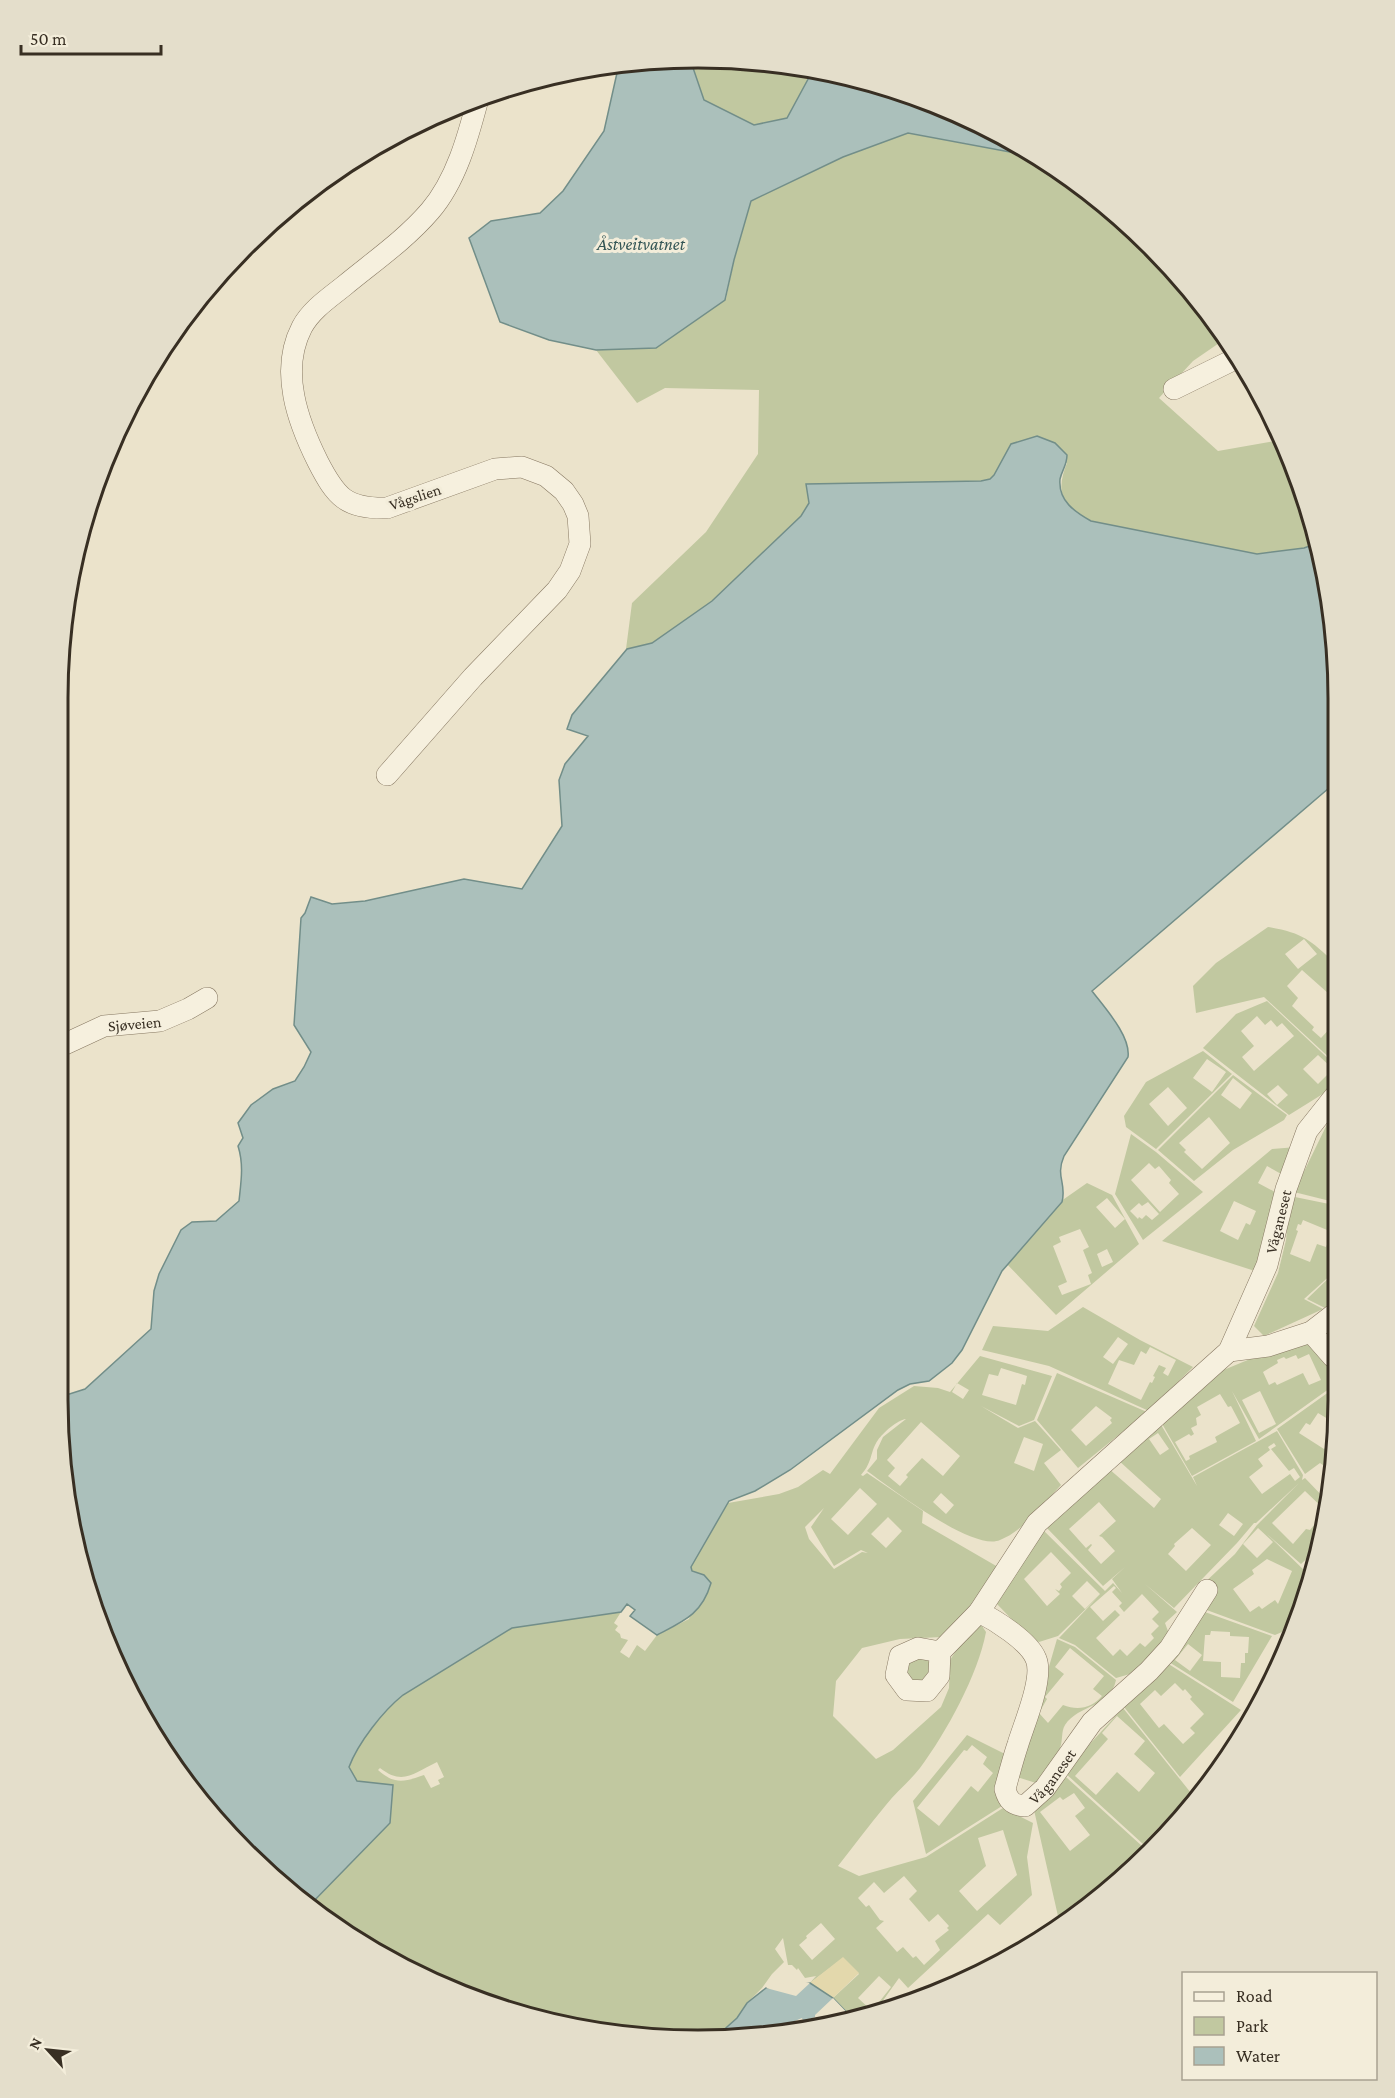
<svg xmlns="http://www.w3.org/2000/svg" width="1395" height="2098" font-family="'Crimson Pro',serif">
<rect width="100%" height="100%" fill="#ebe3cb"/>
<path fill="#c1c8a0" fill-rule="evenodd" d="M690,59L781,63L813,70L787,118L754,125L704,100Z
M908,133L1021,154L1029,150L1120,216L1206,308L1225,339L1193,361L1159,398L1218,451L1281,440L1316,532L1318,543L1304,548L1257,554L1091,521C1085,517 1075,514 1070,508C1057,495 1061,478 1067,463L1011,444L994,475L990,479L981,481L807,485L809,503L801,516L712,601L652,643L626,649L632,603L706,532L758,454L759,390L665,388L637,403L596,350L656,348L726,299L734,260L751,201L843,157Z
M1268,927C1303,933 1310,940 1335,963V1004L1327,997L1329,994L1302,970L1287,986L1298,998L1292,1006L1314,1027L1312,1030L1321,1038L1335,1023V1063L1264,997L1196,1013L1193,986L1216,963ZM1304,939L1317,954L1298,969L1285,954Z
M1267,1001L1335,1065L1334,1087L1289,1115L1203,1048L1236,1014ZM1257,1016L1265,1025L1271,1020L1277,1027L1282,1023L1294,1036L1254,1071L1242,1057L1254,1046L1241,1031ZM1318,1055L1333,1069L1318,1084L1303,1069ZM1278,1085L1288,1095L1277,1105L1267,1094Z
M1203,1051L1232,1074L1156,1149L1126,1127L1124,1116L1146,1082ZM1207,1059L1226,1072L1212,1092L1193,1078ZM1168,1087L1187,1108L1168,1126L1149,1104Z
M1233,1075L1287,1115L1284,1120L1233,1150L1194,1181L1158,1150ZM1233,1078L1252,1093L1240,1109L1221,1095ZM1209,1117L1230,1143L1202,1169L1184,1152L1186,1150L1179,1143Z
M1334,1110L1333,1156L1334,1202L1294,1192Z
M1131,1134L1156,1152L1203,1192L1143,1240L1115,1194ZM1149,1163L1155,1169L1159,1166L1171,1180L1169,1183L1179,1194L1160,1212L1131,1180ZM1148,1202L1159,1214L1152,1220L1146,1215L1142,1219L1139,1217L1138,1219L1130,1211L1139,1203L1142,1206Z
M1297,1147L1258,1272L1162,1241L1272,1149ZM1267,1166L1283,1175L1275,1192L1258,1183ZM1234,1201L1256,1211L1250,1225L1246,1223L1238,1240L1220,1231Z
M1087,1183L1112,1195L1139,1244L1056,1315L1004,1261L1044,1213ZM1107,1198L1125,1219L1115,1228L1096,1207ZM1080,1229L1089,1247L1083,1250L1092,1273L1088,1275L1091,1284L1062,1295L1058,1286L1067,1282L1053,1246L1061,1242L1059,1237ZM1107,1249L1113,1262L1102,1267L1097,1254Z
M1290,1196L1334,1205V1272L1304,1299L1323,1309L1264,1336L1254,1326L1278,1273L1286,1240ZM1303,1220L1332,1232L1326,1247L1317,1244L1310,1262L1290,1254L1298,1231L1296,1230L1298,1224L1301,1225Z
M1334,1273L1333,1305L1327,1309L1307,1299Z
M1083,1307L1140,1340L1193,1367L1149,1411L1049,1366L982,1350L993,1326L1048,1331ZM1118,1337L1128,1344L1113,1364L1103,1357ZM1150,1347L1176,1360L1168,1376L1163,1373L1166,1368L1159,1365L1153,1376L1155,1377L1152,1383L1150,1382L1141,1400L1108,1384L1119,1360L1134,1365L1141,1351L1146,1354Z
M1301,1338L1316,1344L1333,1367V1386L1259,1439L1232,1391L1256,1441L1192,1476L1161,1422L1209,1376ZM1309,1354L1321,1380L1309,1385L1303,1373L1277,1385L1275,1382L1269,1385L1263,1372L1278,1363L1277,1360L1284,1357L1286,1359L1296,1355L1298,1359ZM1260,1391L1276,1424L1259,1433L1242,1400ZM1220,1394L1228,1407L1231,1406L1240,1423L1215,1437L1217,1442L1189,1456L1190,1459L1186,1461L1175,1442L1189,1434L1191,1436L1194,1434L1191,1428L1197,1425L1196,1418L1201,1415L1197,1407Z
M980,1356L1052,1376L1034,1420L1019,1426L981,1406L1018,1428L1035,1421L1061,1450L1044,1463L1061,1485C1043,1504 1025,1530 1000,1540C973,1552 891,1488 867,1471L877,1459V1450L883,1437L906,1419C897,1420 883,1433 878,1440C870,1451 873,1462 861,1475L863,1476L867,1473L923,1511L922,1523L998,1567L974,1604L942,1637L900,1639L862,1648L836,1681L833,1716L876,1759L893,1750L941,1707L949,1688L950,1660L965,1637L978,1625L982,1626L986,1632C978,1675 946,1733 920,1768C910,1781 896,1792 886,1805C869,1825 854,1846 838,1866L859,1876L926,1857L1003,1808L1033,1823L1027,1857L1032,1895L1000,1925L988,1914L908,1988L899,1978L872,2016L855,2021L833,1998L859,1974L843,1958L810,1983L816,1976L805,1978L798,1968L797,1970L792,1965H788L783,1938L775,1949L784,1962L772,1974L762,1988L747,2003L737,2018L719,2034L673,2040H655L532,2019L453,1992L307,1908L390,1823L357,1781L349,1767C358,1743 383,1711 403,1695L512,1628L621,1612L614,1623L618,1626L615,1630L620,1634L621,1638L628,1640L620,1652L629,1658L637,1645L645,1651L657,1635L689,1619L704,1575L692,1571L691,1567L728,1503L779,1494L798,1487L823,1470L830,1474L879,1408L914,1386L938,1388L950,1392ZM1001,1368L1027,1376L1025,1385L1022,1384L1016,1405L982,1395L989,1374L998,1376ZM957,1383L969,1390L963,1399L952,1392ZM921,1422L960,1456L943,1476L922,1458L906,1475L908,1477L900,1486L888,1476L895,1468L887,1460ZM1024,1437L1043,1444L1034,1471L1014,1463ZM860,1488L877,1504L848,1535L831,1519ZM941,1493L954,1505L946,1514L933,1502ZM824,1508L811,1527L834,1566L861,1550L868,1553L862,1552L834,1569L809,1539L805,1527ZM888,1517L902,1531L886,1548L871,1534ZM437,1762L444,1777L438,1780L440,1784L431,1788L424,1775C404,1782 395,1785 378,1770L380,1768C403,1786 414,1773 437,1762ZM1003,1830L1017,1875L977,1911L959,1891L986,1866L978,1838ZM904,1876L917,1891L909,1899L929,1922L938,1914L949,1926L947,1928L949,1930L935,1941L940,1950L924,1965L916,1956L913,1958L903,1947L897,1952L876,1928L884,1921L880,1920L869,1905L866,1907L858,1898L874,1882L884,1893ZM821,1923L835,1939L812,1960L799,1945L807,1938L806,1936ZM879,1976L891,1987L872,2011L858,1998Z
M1057,1373L1147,1412L1078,1468L1037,1420ZM1096,1406L1112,1418L1110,1420L1112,1423L1086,1446L1071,1430Z
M1333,1389V1422L1318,1413L1310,1425L1306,1423L1299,1433L1324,1449L1327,1446L1333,1449V1472L1320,1463L1305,1474L1277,1429Z
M1160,1423L1197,1486L1193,1477L1277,1431L1303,1475L1302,1480L1305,1478L1328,1502L1317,1549L1301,1564L1267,1534L1308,1574L1282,1632L1275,1635L1193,1605L1201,1586L1235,1554L1257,1525L1299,1483L1256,1523H1254L1237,1543L1174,1608L1145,1584L1177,1612L1165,1623L1169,1634L1137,1672L1116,1678L1075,1645L1059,1638L1097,1598L1058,1636L1039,1642L1028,1636L997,1604L1042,1529L1105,1591L1113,1583L1122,1593L1112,1579L1125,1567L1103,1586L1045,1526L1108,1468L1154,1508L1161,1499L1117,1459ZM1158,1433L1169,1449L1160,1455L1149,1439ZM1274,1443L1276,1446L1271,1449L1289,1471L1294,1468L1300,1477L1295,1481L1290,1474L1262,1494L1249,1477L1263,1466L1258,1459L1270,1450L1268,1447ZM1305,1491L1326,1511L1310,1530L1306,1529L1293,1544L1272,1523ZM1099,1502L1116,1521L1099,1536L1102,1537L1115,1551L1101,1564L1088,1550L1092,1545L1091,1544L1086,1548L1069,1529ZM1228,1513L1243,1524L1234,1536L1219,1525ZM1192,1528L1211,1545L1186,1571L1168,1554L1175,1546L1174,1544ZM1258,1528L1273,1542L1257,1558L1243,1544ZM1051,1552L1071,1573L1060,1584L1062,1587L1059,1591L1055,1589L1060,1594L1047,1606L1024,1579ZM1267,1559L1292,1571L1278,1604L1275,1600L1262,1609L1259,1606L1250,1612L1233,1589L1254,1574L1252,1570ZM1087,1581L1100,1594L1085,1609L1072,1596ZM1114,1586L1116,1588L1112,1592L1122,1603L1119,1606L1124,1612L1142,1594L1159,1612L1152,1619L1159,1626L1151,1634L1154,1638L1145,1647L1140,1643L1127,1656L1120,1649L1113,1656L1096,1638L1120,1615L1115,1610L1103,1621L1090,1607Z
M1202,1611L1272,1636L1233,1702L1169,1662ZM1211,1631L1230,1632V1636L1249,1637L1248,1653H1245V1663H1241L1240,1678L1221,1677V1662L1203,1661L1205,1635H1210ZM1188,1644L1202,1655L1190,1671L1175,1660Z
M1057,1639L1075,1647L1116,1680C1110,1708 1079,1704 1065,1725C1061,1731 1063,1741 1060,1748C1055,1760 1044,1772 1036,1783L1017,1777ZM1070,1648L1104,1676L1093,1689L1102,1696C1092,1708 1078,1711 1063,1705L1048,1723L1039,1713L1047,1699L1045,1697L1064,1674L1055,1667Z
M929,1654L933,1669L923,1681L907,1680L902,1667L907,1660Z
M1167,1663L1241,1710L1180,1777L1124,1707ZM1175,1683L1183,1691L1185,1689L1192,1697L1190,1699L1204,1714L1190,1728L1195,1733L1183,1744L1164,1724L1159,1728L1140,1704L1155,1690L1161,1696Z
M1123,1708L1191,1793L1143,1844L1064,1772ZM1117,1716L1145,1741L1134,1754L1155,1773L1139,1792L1117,1772L1096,1795L1075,1776L1108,1739L1102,1733Z
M967,1735L1007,1755L1002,1806L926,1854L913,1801ZM972,1745L987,1757L983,1764L993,1773L978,1792L971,1786L939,1826L917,1808L964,1750L967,1751Z
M1066,1777L1142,1846L1090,1903L1060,1925L1034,1810ZM1074,1793L1085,1808L1075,1816L1090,1835L1070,1851L1040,1812L1060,1797L1063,1800Z"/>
<path fill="#e3d8ac" d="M843,1957L859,1973L833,1998L810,1983Z"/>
<path fill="#abc0bb" stroke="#728e89" stroke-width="1.5" d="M656,58L690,59L704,100L754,125L787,118L813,70L904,91L1018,143L1029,150L1021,154L908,133L843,157L751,201L734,260L725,300L656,348L596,350L549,340L500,322L469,238L491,221L540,213L563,191L604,131L619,64Z
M1037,436L1055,443L1067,455C1067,465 1062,470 1060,479C1058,501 1075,512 1091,521L1257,554L1304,548L1318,543L1337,656L1336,782L1092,991C1104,1007 1131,1036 1128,1057L1064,1156C1055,1177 1067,1183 1062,1202L1002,1271L962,1350L952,1363L929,1381L910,1384L898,1390L790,1470L755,1491L729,1501L691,1567L692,1571L704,1575L711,1583C702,1614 684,1621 657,1635L630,1616L635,1610L627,1604L621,1612L512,1628L403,1695C383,1711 358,1743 349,1767L357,1781L393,1785L390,1823L307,1908L216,1823L165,1757L91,1606L63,1484V1396L85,1389L151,1329L154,1291L159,1274L181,1230L192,1222L216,1221L239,1201C241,1182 244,1165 238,1146L243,1138L238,1123L251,1105L273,1089L295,1081L304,1067L311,1052L294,1025L301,918L305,913L311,897L332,904L365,901L464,879L522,889L562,826L559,780L565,764L588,736L567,729L572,715L627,649L652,643L712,601L801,516L809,503L806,484L981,481L990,479L994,475L1011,444Z
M810,1983L833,1998L855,2021L740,2040H673L719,2034L737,2018L747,2003L766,1988Z"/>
<path fill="#ebe3cb" d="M801,1981L810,1983L796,1996L766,1988L769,1985Z
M833,1998L855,2021L821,2026L817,2019L804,2023L806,2026L782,2033L780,2027L802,2018L803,2021L815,2017V2015Z"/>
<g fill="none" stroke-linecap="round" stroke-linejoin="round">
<g stroke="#867761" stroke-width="22">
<g id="minor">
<path d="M1174,389L1237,358"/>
<path d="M387,775L473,677L557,590L570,571L580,544L578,516L573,504L564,491L546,476L522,467L495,469L387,508C346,509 336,497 318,462C298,422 279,371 302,327C311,310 329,298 344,286C373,262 405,240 430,211C456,181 468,137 478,99"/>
<path id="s1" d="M63,1045L104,1026L160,1021L188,1009L207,998"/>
<path d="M1311,1332L1333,1357"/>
<path d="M1229,1351L1268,1346L1311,1332L1333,1315"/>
<path id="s2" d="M979,1612C995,1620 1029,1641 1036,1659C1044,1678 1024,1724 1018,1744C1013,1759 1009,1774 1005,1789C1008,1800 1012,1805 1025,1806L1045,1788L1092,1722L1149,1671L1170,1648L1207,1590"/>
<path id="s3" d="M940,1652L918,1648L900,1656L896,1675L907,1690L927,1691L939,1676L940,1652L979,1612L1037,1523L1229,1351L1267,1265L1286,1189L1307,1131L1334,1097"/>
</g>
</g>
<use href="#minor" stroke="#f6f0de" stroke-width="21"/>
</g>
<g text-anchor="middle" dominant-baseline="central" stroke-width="6" stroke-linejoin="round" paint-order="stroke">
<g font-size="16" fill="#382f23" stroke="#f3edda">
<text transform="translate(415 497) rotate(-18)">Vågslien</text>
<text stroke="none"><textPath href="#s1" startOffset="76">Sjøveien</textPath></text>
<text stroke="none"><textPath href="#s3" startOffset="702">Våganeset</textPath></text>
<text stroke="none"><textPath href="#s2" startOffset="279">Våganeset</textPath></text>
</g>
<g font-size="18" font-style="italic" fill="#345656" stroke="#f3edda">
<text x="641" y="244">Åstveitvatnet</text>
</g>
</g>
<path d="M0 0H1395V2098H0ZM698 68H698A630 630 0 0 1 1328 698V1400A630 630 0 0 1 698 2030H698A630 630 0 0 1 68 1400V698A630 630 0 0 1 698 68Z" fill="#e4decb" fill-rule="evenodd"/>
<path fill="none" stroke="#382f23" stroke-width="3" d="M698 68H698A630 630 0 0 1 1328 698V1400A630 630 0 0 1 698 2030H698A630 630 0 0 1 68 1400V698A630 630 0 0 1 698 68Z"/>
<rect x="1182" y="1972" width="195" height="108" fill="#f3edda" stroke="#a8a191" stroke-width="1.5"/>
<rect x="1194" y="1992" width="30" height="9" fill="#f6f0de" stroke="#a8a191" stroke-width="1.5"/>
<text x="1236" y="2002" font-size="18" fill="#382f23">Road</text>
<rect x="1194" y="2017" width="30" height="18" fill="#c1c8a0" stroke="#a8a191" stroke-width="1.5"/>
<text x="1236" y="2032" font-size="18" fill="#382f23">Park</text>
<rect x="1194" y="2047" width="30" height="18" fill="#abc0bb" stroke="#a8a191" stroke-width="1.5"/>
<text x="1236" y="2062" font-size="18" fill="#382f23">Water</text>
<g transform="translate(48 2050) rotate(297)" stroke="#f3edda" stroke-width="4.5" paint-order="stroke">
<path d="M0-4.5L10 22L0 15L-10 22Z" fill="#382f23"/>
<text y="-9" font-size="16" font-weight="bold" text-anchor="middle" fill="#382f23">N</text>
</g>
<path d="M21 45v9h140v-9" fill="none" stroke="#382f23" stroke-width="3"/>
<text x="30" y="45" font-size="18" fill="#382f23" stroke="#f3edda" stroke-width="4.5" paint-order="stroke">50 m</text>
</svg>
